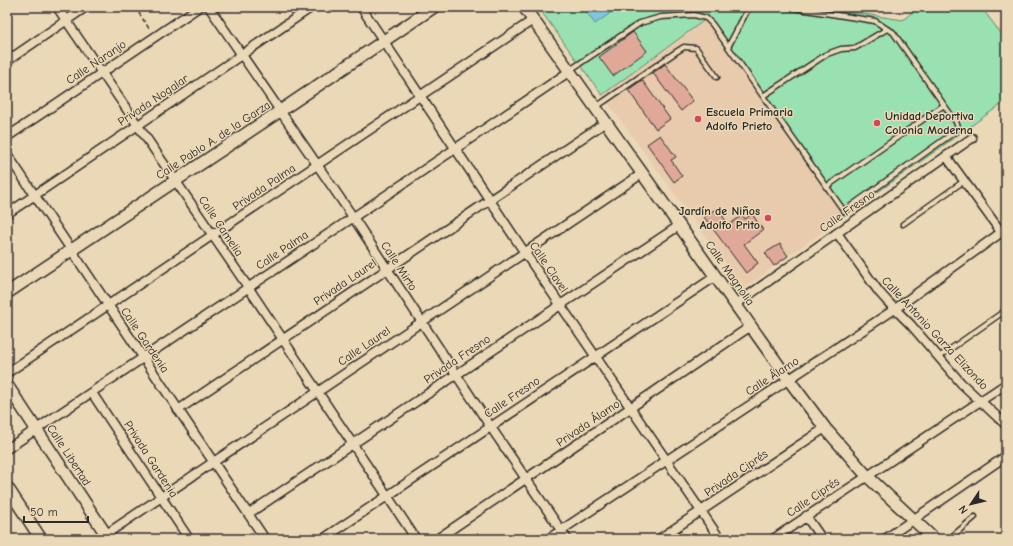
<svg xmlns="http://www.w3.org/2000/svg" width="1013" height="546" font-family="'Comic Neue',sans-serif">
<rect width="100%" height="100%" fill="#ebd8b6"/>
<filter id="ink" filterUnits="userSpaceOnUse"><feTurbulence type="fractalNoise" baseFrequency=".025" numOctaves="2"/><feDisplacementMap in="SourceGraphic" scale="8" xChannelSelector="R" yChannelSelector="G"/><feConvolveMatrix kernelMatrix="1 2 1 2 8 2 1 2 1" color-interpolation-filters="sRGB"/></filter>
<g filter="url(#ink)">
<path fill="#e8caad" d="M706,19L844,216L744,288L693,219L602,95Z"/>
<path fill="#99e1b0" stroke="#62866e" d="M538,7H818L903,20L918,7H981L1006,40V101L844,216L706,19L602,95Z"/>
<path fill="#7fc7df" stroke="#5d8997" d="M583,7H610L613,11L595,24Z"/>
<path fill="#e0a898" stroke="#2b2b2b" d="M633,32L647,51L613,76L599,57Z
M665,64L693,101L681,111L653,73Z
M642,80L670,119L656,129L628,90Z
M660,135L676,157L671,160L682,176L674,182L647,144Z
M717,208L729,225L742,215L745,219L752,214L763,230L744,244L758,263L746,273L704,217Z
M780,244L788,256L774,266L765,253Z"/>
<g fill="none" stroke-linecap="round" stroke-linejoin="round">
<g stroke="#2b2b2b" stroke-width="7">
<path id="lane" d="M787,7L875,21L887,29
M728,47L749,7
M570,70L640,23L661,17L694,15L706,18L712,24L844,211L956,131L958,127L956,122L944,105
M763,96L827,54L841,49L855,48L887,29L893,32L944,105L826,187
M596,107L676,52L684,47L696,48L717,77
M903,224L964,181
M939,357L1006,310
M949,539L975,517"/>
</g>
<g stroke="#2b2b2b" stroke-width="11">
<path id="street" d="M57,7L248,287L416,539
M209,7L353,217L490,426L567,539
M361,7L525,253L720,539
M7,61L86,7
M7,137L199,7
M7,154L265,539
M946,156L1001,232
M7,214L312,7
M837,233L879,292L888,302L911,325L961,383L1006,425
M736,304L972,138
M7,373L533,20
M92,393L189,539
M178,410L606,122
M7,449C194,323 383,199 570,71
M248,514L680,225
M806,516L822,539
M99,539L643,173
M323,539L716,276
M437,539L751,326
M548,539L895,309L1006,229
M659,539L825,428
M773,539L1006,384
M885,539L1006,456"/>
</g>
<g stroke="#2b2b2b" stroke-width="14">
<path id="secondary" d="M524,7L789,380L825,428L867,476L934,539
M7,293L280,111L434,7
M7,385L109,539
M7,487L41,539"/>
</g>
<path stroke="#2b2b2b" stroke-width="1.5" stroke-dasharray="4 3" stroke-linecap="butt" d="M135,7L150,30"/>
<use href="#lane" stroke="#ebd8b6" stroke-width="4"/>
<use href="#street" stroke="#ebd8b6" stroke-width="8"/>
<use href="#secondary" stroke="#ebd8b6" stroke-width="11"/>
</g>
</g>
<g fill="#d1495b" stroke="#ebd8b6" stroke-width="1.5">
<circle cx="698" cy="119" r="4"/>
<circle cx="877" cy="123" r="4"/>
<circle cx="768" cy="218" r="4"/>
</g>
<g text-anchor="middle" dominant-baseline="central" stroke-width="3" stroke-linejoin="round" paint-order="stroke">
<g font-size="12" fill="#2b2b2b" stroke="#ebd8b6">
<text transform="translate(96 62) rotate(-34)">Calle Naranjo</text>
<text transform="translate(153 100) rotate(-34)">Privada Nogalar</text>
<text transform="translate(213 140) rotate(-33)">Calle Pablo A. de la Garza</text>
<text transform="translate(264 187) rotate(-34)">Privada Palma</text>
<text transform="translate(847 211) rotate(-35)">Calle Fresno</text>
<text transform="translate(221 226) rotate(56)">Calle Camelia</text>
<text transform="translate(282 250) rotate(-34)">Calle Palma</text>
<text transform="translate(399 266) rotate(57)">Calle Mirto</text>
<text transform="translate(549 267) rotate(56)">Calle Clavel</text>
<text transform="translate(730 273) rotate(55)">Calle Magnolia</text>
<text transform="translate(345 282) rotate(-34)">Privada Laurel</text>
<text transform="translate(935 333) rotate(47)">Calle Antonio Garza Elizondo</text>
<text transform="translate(145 340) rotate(56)">Calle Gardenia</text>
<text transform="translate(364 346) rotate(-34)">Calle Laurel</text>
<text transform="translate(457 359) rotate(-34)">Privada Fresno</text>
<text transform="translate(772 376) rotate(-33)">Calle Álamo</text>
<text transform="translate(512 397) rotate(-34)">Calle Fresno</text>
<text transform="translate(588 423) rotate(-34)">Privada Álamo</text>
<text transform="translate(69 455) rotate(57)">Calle Libertad</text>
<text transform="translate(151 459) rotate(57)">Privada Gardenia</text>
<text transform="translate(736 473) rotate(-34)">Privada Ciprés</text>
<text transform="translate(813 497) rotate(-34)">Calle Ciprés</text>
</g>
<g font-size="12" font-weight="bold" fill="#2b2b2b" stroke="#ebd8b6" text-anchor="start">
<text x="706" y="112">Escuela Primaria<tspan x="706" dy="14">Adolfo Prieto</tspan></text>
<text x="885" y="116">Unidad Deportiva<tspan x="885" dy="14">Colonia Moderna</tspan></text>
<text x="760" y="211" text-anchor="end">Jardín de Niños<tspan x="760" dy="14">Adolfo Prito</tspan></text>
</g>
</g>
<rect width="1013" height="546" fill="none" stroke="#ebd8b6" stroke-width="24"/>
<rect x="12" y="12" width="989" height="522" fill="none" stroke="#2b2b2b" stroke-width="1.5" filter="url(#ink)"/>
<g transform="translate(971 504) rotate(235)" stroke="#ebd8b6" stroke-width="3" paint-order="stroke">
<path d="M0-3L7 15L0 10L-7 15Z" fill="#2b2b2b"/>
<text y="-6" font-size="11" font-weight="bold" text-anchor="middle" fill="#2b2b2b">N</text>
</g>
<path d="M24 516v6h64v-6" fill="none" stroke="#2b2b2b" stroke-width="2"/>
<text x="30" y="516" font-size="12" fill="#2b2b2b" stroke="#ebd8b6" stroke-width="3" paint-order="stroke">50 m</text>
</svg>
